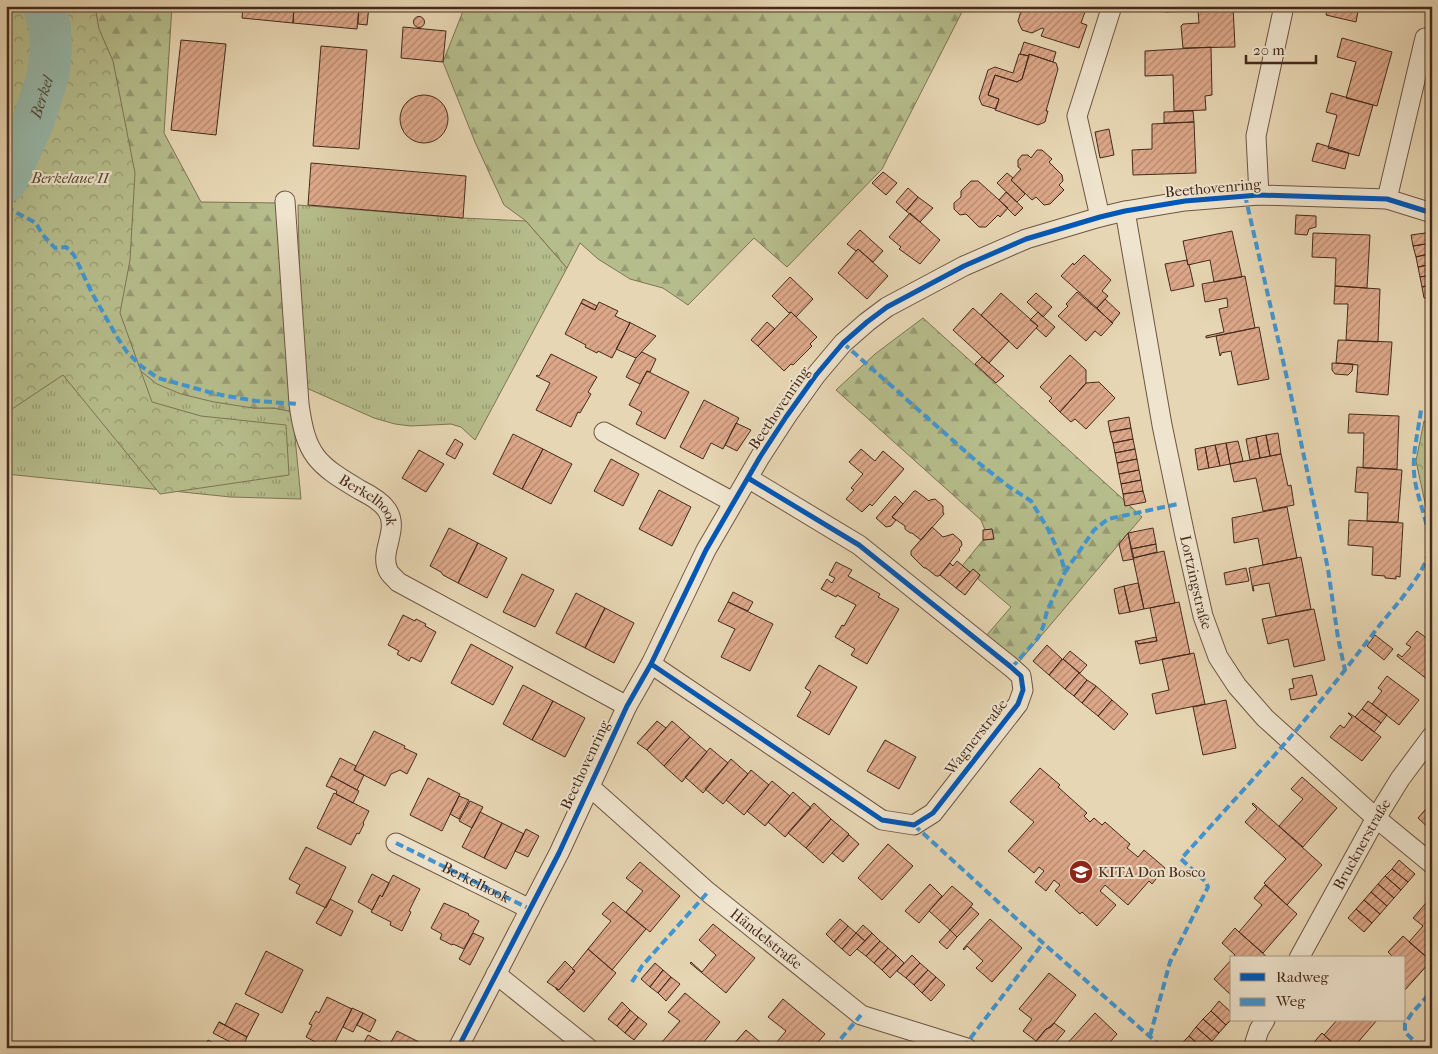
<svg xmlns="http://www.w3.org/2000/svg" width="1438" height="1054" font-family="'IM FELL French Canon',serif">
<defs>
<pattern id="grass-tufts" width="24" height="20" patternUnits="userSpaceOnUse" patternTransform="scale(1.25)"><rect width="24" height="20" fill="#b6bd8c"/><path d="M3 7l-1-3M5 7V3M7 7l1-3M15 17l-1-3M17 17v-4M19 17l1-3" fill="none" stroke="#969a72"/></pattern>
<pattern id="forest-firs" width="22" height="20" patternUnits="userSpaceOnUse" patternTransform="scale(1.25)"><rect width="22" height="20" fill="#b6bd8c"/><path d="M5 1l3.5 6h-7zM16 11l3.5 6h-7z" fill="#969a72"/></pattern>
<pattern id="park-crowns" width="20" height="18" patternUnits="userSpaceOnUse" patternTransform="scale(1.25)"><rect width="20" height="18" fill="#b6bd8c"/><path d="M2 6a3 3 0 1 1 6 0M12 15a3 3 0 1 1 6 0" fill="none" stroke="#969a72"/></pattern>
<pattern id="water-waves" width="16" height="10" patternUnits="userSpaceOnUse" patternTransform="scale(1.25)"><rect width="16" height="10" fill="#97b9ab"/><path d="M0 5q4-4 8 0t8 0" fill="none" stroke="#7d978a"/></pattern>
<pattern id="building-hatch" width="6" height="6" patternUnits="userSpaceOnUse" patternTransform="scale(1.25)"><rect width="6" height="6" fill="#dda88a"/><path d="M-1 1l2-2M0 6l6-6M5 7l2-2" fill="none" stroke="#b58970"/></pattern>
</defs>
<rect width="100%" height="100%" fill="#e7d6b3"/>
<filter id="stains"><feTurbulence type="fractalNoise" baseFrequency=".004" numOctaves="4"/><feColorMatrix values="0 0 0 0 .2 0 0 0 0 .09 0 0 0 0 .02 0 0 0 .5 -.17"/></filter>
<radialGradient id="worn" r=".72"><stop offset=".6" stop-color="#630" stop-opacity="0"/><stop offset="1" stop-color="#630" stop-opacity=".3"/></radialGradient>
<path fill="url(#grass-tufts)" stroke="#7e7454" d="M298,205L463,218L526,221L567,268L475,440L461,427L451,424L411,426L395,424L374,418L302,386Z
M6,279L253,408H274L289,411L293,417L301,499L231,497L6,474Z"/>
<path fill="url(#forest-firs)" stroke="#7e7454" d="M55,6H172L164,133L201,202L280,203L291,403L289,411L274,408H253L214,402L181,394L157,384L138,369L126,355Z
M465,6H965L882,169L787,267L754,238L688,305L663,288L630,279L598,259L580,243L567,268L526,221L504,205L475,142L443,62Z
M923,318L1124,500L1125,506L1129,505L1142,517L1018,663L986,636L1011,607L978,579L980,575L973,569L970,572L962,566L983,540L994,539L992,529L985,530L981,520L836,390L875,354Z"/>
<path fill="url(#park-crowns)" stroke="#7e7454" d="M6,6H95L99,29L113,61L135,173L130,260L120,313L152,402L201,416L286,425L289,475L160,494L63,375L6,413Z
M1424,421L1432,424V513L1427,512L1416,461Z"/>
<path fill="url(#water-waves)" stroke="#768072" d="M62,29L66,64L64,86L57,114L15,202L6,198V137L29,74L35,50V34Z"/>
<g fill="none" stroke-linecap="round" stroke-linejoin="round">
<path stroke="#6e7264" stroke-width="1" d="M6,136L10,135L13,132C25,102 39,72 40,39L57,36C59,42 59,49 60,55C65,104 34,151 13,193L11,195L6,194
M6,142L14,140L19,135C29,108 46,74 46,45L51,43L53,45L54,64L53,84L47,110L10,186L6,188"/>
<path stroke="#97b9ab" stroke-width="42" id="s1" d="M6,182L33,122L48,76L51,49L50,29L44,6"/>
</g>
<path fill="url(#building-hatch)" stroke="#452a1c" d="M243,6H294L293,23L242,18Z
M294,6H359L357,29L293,23Z
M359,6H369L367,25L358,24Z
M417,6H435L430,11H426L422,10Z
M1030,6H1087L1081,23L1087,25L1079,48L1041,36L1044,29L1042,28L1032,33L1022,30L1018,21L1021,11Z
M1165,6H1233L1235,47L1183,48L1181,26L1183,24L1199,23L1198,11L1165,12Z
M1328,6H1359L1356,22L1326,15Z
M413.5 22a5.5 5.5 0 1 1 11 0a5.5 5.5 0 1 1-11 0Z
M403,27L446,31L443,62L401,58Z
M1342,38L1392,52L1377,106L1346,98L1356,62L1337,57Z
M181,40L226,44L216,135L171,130Z
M1024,42L1056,52L1053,62L1029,54V56L1020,54Z
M321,46L367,50L359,149L313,146Z
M1211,47L1212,95L1205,96L1206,110L1174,111L1173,75L1145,76V51Z
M1019,54L1029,56L1022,79L1017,82L995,75L988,95L999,99L996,109L982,105L979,98L988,70L995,67L1013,73Z
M1029,54L1056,63L1058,69L1046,111H1048L1045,122L1038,125L995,110L999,99L988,95L995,75L1017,82L1022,79Z
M1331,93L1373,105L1359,156L1328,148L1337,115L1326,112Z
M400 119a24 24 0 1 1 48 0a24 24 0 1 1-48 0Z
M1193,111L1194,122L1164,123V112Z
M1194,122L1196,173L1133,175L1132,150L1152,149V124Z
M1109,129L1114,155L1100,158L1095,132Z
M1317,143L1349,153L1345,169L1312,161Z
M1037,150H1042L1052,159L1049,162L1062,175L1063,181L1059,185L1064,190L1050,204L1044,205L1036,197L1032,200L1011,180L1021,169L1018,167V160L1022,155H1028L1031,158Z
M311,163L466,176L463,218L308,205Z
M883,172L897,183L886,195L872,183Z
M1007,173L1013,178L1011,180L1025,194L1017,202L997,183Z
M971,181H978L1008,208L1000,217L998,215L986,227H979L966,214L960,215L954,209V203L961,197V191Z
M908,188L918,197L906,211L896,202Z
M1006,192L1023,208L1015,216L999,200Z
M918,197L933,208L920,222L906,211Z
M910,213L940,240L920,264L899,249L901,247L889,237Z
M1296,215L1316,216V227L1309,229L1307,235L1295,234Z
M860,230L883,251L873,262L858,249L856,251L847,244Z
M1232,231L1242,277L1214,282L1210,260L1188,265L1183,241Z
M1432,232V243L1413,246L1411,235Z
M1313,233L1370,235L1367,288L1335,286L1336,258L1312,257Z
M1432,243V253L1416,257L1413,246Z
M858,249L888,276L867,299L838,273Z
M1432,253V264L1418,267L1416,257Z
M1084,255L1111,280L1102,291L1108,296L1097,308L1061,276L1073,263L1074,265Z
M1187,260L1188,265L1189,264L1194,286L1171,291L1165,264Z
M1432,264V275L1420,277L1418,267Z
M1432,275V285L1422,287L1420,277Z
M1245,276L1255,328L1206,338V336L1224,332L1219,309L1228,307L1227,298L1205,302L1202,284Z
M790,277L813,299L796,317L791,312L789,313L772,296Z
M1432,285V297L1424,298L1422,287Z
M1335,286L1380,289L1378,342L1346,340L1348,304H1334Z
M1077,292L1113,323L1101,336L1095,331L1086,341L1058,316L1068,306L1066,304Z
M1001,293L1038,326L1017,349L981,315Z
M1036,293L1052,307L1043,317L1027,302Z
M583,299L597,306L595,310L581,303Z
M1105,299L1120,313L1112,323L1097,308Z
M599,302L618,311L615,316L630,323L612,358L598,351L597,353L585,347L586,345L565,334L581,303L595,310Z
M973,308L1009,341L989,363L953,330Z
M791,312L817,337L810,344L812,346L793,365L791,364L784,371L758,346Z
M1038,312L1055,327L1046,337L1036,328L1038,326L1030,320Z
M629,322L656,336L636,358L616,349L630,323Z
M767,322L775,329L758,346L751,340Z
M1259,327L1269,379L1238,385L1231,351L1221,353V355L1220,356L1216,336Z
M1338,340L1392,342L1388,395L1356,392L1358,365L1336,363Z
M642,352L656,359L650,372L647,371L640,384L626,377L636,358Z
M551,354L597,377L588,392L591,394L580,413L578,412L571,427L536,410L550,383L536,376L537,375L539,376Z
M1070,355L1086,370V383L1060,412L1049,401L1052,398L1040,387Z
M982,357L1004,376L996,383L975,364Z
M1332,363L1353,364L1352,371L1348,375L1335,374L1332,370Z
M647,371L689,392L665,439L636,424L642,412L629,405Z
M1099,382L1115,398L1086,429L1075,419L1071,422L1060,412L1086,383Z
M704,400L739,418L723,449L711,443L703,459L680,447Z
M1349,414L1399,416L1397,469L1363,468L1364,433H1348Z
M1129,417L1131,428L1110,432L1108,421Z
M736,423L751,430L737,451L725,445Z
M1131,428L1133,439L1113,443L1110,432Z
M1278,433L1281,454L1270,456L1266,435Z
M513,434L543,449L522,489L493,474Z
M1266,435L1270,456L1260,458L1256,437Z
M1256,437L1260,458L1250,460L1246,439Z
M455,439L463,444L455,459L446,454Z
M1133,439L1135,449L1115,453L1113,443Z
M1238,441L1243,461L1230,464L1226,443Z
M1226,443L1230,464L1220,466L1215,445Z
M1215,445L1220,466L1209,468L1205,447Z
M1205,447L1209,468L1198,470L1195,449Z
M543,449L572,464L551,504L522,489Z
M861,449L875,461L883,451L904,469L872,506L870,504L862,512L846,499L854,490L851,488L863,474L849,462Z
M1135,449L1137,459L1117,463L1115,453Z
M419,450L444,464L426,492L402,478Z
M1281,454L1288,486L1291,485L1294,505L1263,511L1256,478L1234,482L1230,464Z
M611,459L639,474L623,506L594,491Z
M1137,459L1139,470L1119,474L1117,463Z
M1357,467L1402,470L1398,522L1367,521L1368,493L1355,492Z
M1139,470L1141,480L1121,484L1119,474Z
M1141,480L1143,491L1123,494L1121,484Z
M659,490L691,507L672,546L639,529Z
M914,491H916L929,501L930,500L935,499L943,506V512L944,514L921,540L912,533H910L905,529V526L892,517Z
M1143,491L1146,502L1125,506L1123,494Z
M895,496L903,504L892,517L896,520L891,526L886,527L876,518Z
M1287,507L1297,558L1263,565L1258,538L1234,543L1232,518Z
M1349,520L1403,523L1400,577L1396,576V579L1385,578V576L1372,575L1373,547L1348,545Z
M932,527L943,537L953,534L961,541L962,545L959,549L960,550L939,576H936L926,568H924L911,555V551Z
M449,528L478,543L458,583L443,575L441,572L430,566Z
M1153,528L1156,544L1131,549L1128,533Z
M992,529L994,539L983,540V530Z
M1128,533L1134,559L1123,561L1119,544Z
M478,543L507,558L487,598L458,583Z
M1156,544L1157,552L1133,558L1131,549Z
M1164,551L1175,603L1144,609L1133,558Z
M1301,557L1311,609L1276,616L1269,583L1253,586L1254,591H1253L1249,568Z
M957,561L970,572L956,588L940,575L950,563L953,566Z
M836,562L852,570L848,576L880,594L878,597L899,609L867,664L851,655L855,649L835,637L842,625L844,626L856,605L837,595L836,597L821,589L827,579L832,583L835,578L829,575Z
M1246,568L1249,581L1226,585L1224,573Z
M973,569L980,575L965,595L956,588Z
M522,574L554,590L535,627L503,612Z
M1138,583L1144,609L1130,612L1124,586Z
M1124,586L1130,612L1119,614L1114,589Z
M733,592L753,602L748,611L728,602Z
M576,593L605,608L585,648L556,633Z
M728,602L773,624L750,671L721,657L735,629L718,621Z
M1179,602L1190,654L1140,664L1135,641H1137L1138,644L1157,641L1150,608Z
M605,608L634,623L614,663L585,648Z
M1314,609L1325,660L1294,667L1288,639L1268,644L1262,619Z
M403,615L415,621L416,619L426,624L425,626L436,632L421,662L411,657L409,661L397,654L399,651L388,645Z
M1417,631L1432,642V683L1397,656L1398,654L1402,657L1411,647L1406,644Z
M1375,635L1393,649L1384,660L1367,646Z
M1156,637L1157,641L1138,644L1137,641Z
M471,644L513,667L493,705L451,683Z
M1047,645L1062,659L1049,675L1033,661Z
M1070,651L1087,665L1080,673L1063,659Z
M1194,653L1205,704L1156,714L1152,694L1169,690L1162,659Z
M1063,659L1079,673L1065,689L1049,675Z
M819,665L857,687L829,735L797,716L811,692L805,688Z
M1079,673L1087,680L1074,696L1065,689Z
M1312,675L1317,695L1291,700L1289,689L1294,688L1292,679Z
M1387,676L1419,700L1399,725L1372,704L1382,691L1378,688Z
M1087,680L1096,686L1082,703L1074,696Z
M523,685L553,701L532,740L503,724Z
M1096,686L1112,700L1098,716L1082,703Z
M1112,700L1128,714L1114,730L1098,716Z
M1226,700L1236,748L1203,755L1193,707Z
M553,701L585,718L565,757L532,740Z
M1368,701L1387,715L1381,723L1362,709Z
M1362,709L1381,723L1374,732L1355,717Z
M1348,713H1349L1355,717L1381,737L1362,761L1330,737L1340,725L1344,728L1352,717Z
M657,721L666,728L647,750L637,743Z
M672,721L690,737L664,766L647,750Z
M374,731L405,746L404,748L417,754L407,774L400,770L391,774L385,786L354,770Z
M690,737L707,752L682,782L664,766Z
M885,740L916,757L899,789L867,771Z
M710,748L728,763L703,793L685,777Z
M340,758L356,766L354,770L364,775L357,790L331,776Z
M731,759L748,774L723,804L705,789Z
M1040,768L1060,785L1058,787L1087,813L1084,816L1090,822L1094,818L1102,825L1105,822L1130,844L1127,848L1138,857L1144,850L1165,868L1152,884L1149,881L1128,905L1105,885L1100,891L1116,905L1097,926L1082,912L1080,914L1055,891L1060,885L1054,880L1046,891L1035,882L1044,871L1039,867L1034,873L1008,851L1034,822L1010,802Z
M751,770L769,785L744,815L726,800Z
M331,776L359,791L353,803L336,794L337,791L326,786Z
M1302,777L1337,808L1303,847L1279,826L1303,799L1291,789Z
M428,778L460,794L442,831L410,815Z
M772,781L790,796L765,826L747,811Z
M793,792L811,808L785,837L768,822Z
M334,793L369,811L363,823L364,824L359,834L357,833L351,845L317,828Z
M459,796L469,800L459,819L450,814Z
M470,801L483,807L472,828L459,821Z
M1432,802V831L1418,818Z
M814,803L831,819L806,848L788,833Z
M1253,803L1322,865L1287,905L1264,883L1286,859L1245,822L1257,809L1252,804Z
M480,812L502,823L484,858L462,847Z
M831,819L849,834L823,863L806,848Z
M502,823L524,834L506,869L484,858Z
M526,829L539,836L528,857L515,851Z
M849,835L859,844L843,862L832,853Z
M888,844L913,866L882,900L858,878Z
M306,847L346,867L326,908L296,893L300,885L289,879Z
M1399,860L1415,874L1408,882L1392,869Z
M640,862L680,896L650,932L626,912L643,891L626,878Z
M1392,869L1408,882L1401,890L1385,876Z
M372,874L389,883L382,897L380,895L372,910L358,902Z
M393,875L420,889L409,911L411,912L402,931L390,925L391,922L371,912L380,895L382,897Z
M1385,876L1401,890L1394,898L1378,884Z
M930,884L942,896L919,923L905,911Z
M1378,884L1394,898L1387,906L1371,892Z
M1265,885L1297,914L1263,953L1239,932L1262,905L1254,898Z
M952,886L973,904L950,930L929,911Z
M1371,892L1387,906L1380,914L1364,900Z
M1432,896V962L1409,942L1423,926L1413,918Z
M330,899L353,911L341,936L316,923Z
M1364,900L1380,914L1372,923L1356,909Z
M613,902L646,929L612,970L588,949L611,921L602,914Z
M444,903L469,914L468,915L479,921L464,949L453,944L452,945L440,939L442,934L431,928Z
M971,907L979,914L957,937L950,930Z
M1356,909L1372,923L1364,932L1348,918Z
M840,919L848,926L834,942L826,934Z
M990,919L1022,948L992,982L976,968L983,961L967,946L964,950L963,949Z
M713,924L755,958L726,993L690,963L691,962L702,972L716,955L699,940Z
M863,925L872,933L865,941L856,933Z
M848,926L856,933L842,949L834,942Z
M1235,928L1239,932L1268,958H1233L1235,955L1222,943Z
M950,930L957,937L947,949L939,942Z
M473,933L484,938L470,965L459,959Z
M856,933L865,941L850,956L842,949Z
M872,933L880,941L866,956L857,949Z
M1403,936L1431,961L1404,991V958H1392L1393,957L1388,952Z
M880,941L888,948L874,963L866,956Z
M888,948L896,955L882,970L874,963Z
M588,949L616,973L584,1012L556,989V988L559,990L575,971L572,969Z
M266,951L303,970L282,1013L245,994Z
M896,955L904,963L890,978L882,970Z
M912,955L920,963L906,978L897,971Z
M1232,959V996L1214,979Z
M565,961L575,971L559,990L547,982Z
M655,963L663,970L650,987L641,979Z
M920,963L928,970L914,985L906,978Z
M663,970L671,977L658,993L650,987Z
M928,970L936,977L922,993L914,985Z
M1049,973L1076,995L1051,1027L1046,1029L1036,1041L1023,1031L1032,1019L1019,1009Z
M671,977L680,984L666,1001L658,993Z
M936,977L945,985L931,1001L922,993Z
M685,993L720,1022L699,1048H670L662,1042L680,1021L668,1012Z
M327,997L352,1009L332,1048H327L306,1037L312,1025L309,1024L316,1011L319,1013Z
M783,999L825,1034L813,1048H772L786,1031L768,1017Z
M1219,1001L1232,1013V1019L1226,1025L1211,1011Z
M622,1002L630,1010L617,1026L608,1019Z
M236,1003L259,1014L247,1037L219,1022L225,1025Z
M352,1008L363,1013L353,1032L343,1027Z
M630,1010L638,1017L625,1033L617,1026Z
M1211,1011L1226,1025L1219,1033L1203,1019Z
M363,1013L376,1020L370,1032L357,1025Z
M1095,1013L1117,1034L1105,1048H1067L1065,1046Z
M638,1017L647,1024L634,1040L625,1033Z
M1203,1019L1219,1033L1212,1041L1196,1027Z
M1337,1020H1377L1353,1048H1338L1324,1035Z
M219,1022L247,1037L242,1048L213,1033Z
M1054,1023L1065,1031L1051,1048H1039L1034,1044L1046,1029H1047Z
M1196,1027L1212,1041L1206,1048H1202L1189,1036Z
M746,1030L767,1048L731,1047Z
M397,1031L419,1042L417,1048H403L391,1042Z
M1322,1033L1324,1035L1338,1048H1309Z
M368,1035L389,1046V1048H361Z
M1189,1036L1202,1048H1187L1182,1043Z
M208,1040L223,1048H204Z
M391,1042L403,1048H389Z"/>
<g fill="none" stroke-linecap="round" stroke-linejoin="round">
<g stroke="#6e5542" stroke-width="21">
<g id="minor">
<path d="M1259,195L1256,136L1284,6"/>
<path d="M1387,199L1425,38"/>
<path id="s2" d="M285,201L299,404C306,455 316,464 360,490C370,495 381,501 387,510C400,530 379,551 388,570C389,574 395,578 398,582L627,706"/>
<path id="s3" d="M1125,211L1162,425L1185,536L1203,616L1218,657L1237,686L1265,718L1376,818L1432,864"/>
<path d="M1100,217L1077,116L1112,6"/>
<path d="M604,432L733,502"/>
<path d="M651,664L882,820L914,825L933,813L1018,704L1023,690L1021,676L1011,667L859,545L748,478"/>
<path id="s4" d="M589,786L708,892L861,1015L967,1048"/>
<path id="s5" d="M396,843L530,909"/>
<path id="s6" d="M1299,958L1376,818L1400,779L1432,736"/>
<path d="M496,974L588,1048"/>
<path d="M458,1048L559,853L627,706L651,664L706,550L760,457L786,417L816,375L843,343L867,322L887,307L964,266L1026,239L1100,217L1125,211L1185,201L1259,195L1387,199L1432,213"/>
<path d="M1253,1048L1259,1030L1265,1020"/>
</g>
</g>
<use href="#minor" stroke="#efe4ce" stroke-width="19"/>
<path stroke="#4096d4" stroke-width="4" stroke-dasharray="8 4" stroke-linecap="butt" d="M1245,195L1292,400L1328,569L1338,638L1345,670
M6,207L36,223L42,234L55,248L66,247L74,255L92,293L117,337L127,352L141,366L158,378L216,394L256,401L299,404
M843,343L975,460L1008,486L1031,501L1048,529L1061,557L1065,572L1094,530L1108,519L1178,504
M1011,667L1016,663L1038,638L1043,627L1047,611L1065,572
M914,825L1043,943L1163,1048
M396,843L530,909
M632,982L642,966L708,892
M1150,1036L1170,962L1208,887L1206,882L1181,859C1216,820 1252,781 1287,741C1319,704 1349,665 1379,626C1395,606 1427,572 1430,547C1431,543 1429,537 1428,532C1425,515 1418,498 1415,481C1411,456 1418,434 1421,410
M833,1048L861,1015
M963,1048L1043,943
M1421,1048L1405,1032V1024L1412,1013L1432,991"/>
<g stroke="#efe4ce" stroke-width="8">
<path id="cycleway" d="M651,664L882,820L914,825L933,813L1018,704L1023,690L1021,676L1011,667L859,545L748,478
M458,1048L559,853L627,706L651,664L706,550L760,457L786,417L816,375L843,343L867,322L887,307L964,266L1026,239L1100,217L1125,211L1185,201L1259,195L1387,199L1432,213"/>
</g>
<use href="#cycleway" stroke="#0057b8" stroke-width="5"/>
</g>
<defs>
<g id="school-disc" transform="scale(1.25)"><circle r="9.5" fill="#8f2418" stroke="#efe4ce"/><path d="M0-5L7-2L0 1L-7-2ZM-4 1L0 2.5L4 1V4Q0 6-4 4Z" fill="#fff"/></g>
</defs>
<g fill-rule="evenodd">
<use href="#school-disc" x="1081" y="872"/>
</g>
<g text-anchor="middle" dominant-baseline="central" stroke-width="4" stroke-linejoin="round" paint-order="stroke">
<g font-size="15" font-style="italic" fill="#5c4732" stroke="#efe4ce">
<text x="70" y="178">Berkelaue II</text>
</g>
<g font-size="15" fill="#452a1c" stroke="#efe4ce">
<text transform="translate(1213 188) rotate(-5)">Beethovenring</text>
<text transform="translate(779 408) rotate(-56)">Beethovenring</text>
<text stroke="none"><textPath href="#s2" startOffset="329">Berkelhook</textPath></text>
<text stroke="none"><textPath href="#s3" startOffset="378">Lortzingstraße</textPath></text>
<text transform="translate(976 737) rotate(-52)">Wagnerstraße</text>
<text transform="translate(585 765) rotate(-65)">Beethovenring</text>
<text stroke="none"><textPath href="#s6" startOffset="130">Brucknerstraße</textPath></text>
<text stroke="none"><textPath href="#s5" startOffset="89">Berkelhook</textPath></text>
<text stroke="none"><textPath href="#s4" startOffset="234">Händelstraße</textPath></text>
</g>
<g font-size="15" fill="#452a1c" stroke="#efe4ce" text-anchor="start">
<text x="1098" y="872">KITA Don Bosco</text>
</g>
<g font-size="16" font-style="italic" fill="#554739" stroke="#efe4ce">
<text stroke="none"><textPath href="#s1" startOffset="92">Berkel</textPath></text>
</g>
</g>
<rect width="1438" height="1054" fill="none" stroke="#e7d6b3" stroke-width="25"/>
<rect x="8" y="8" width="1423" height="1039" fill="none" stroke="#452a1c" stroke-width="2.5"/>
<rect x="12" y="12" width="1413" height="1029" fill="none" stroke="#452a1c"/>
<rect x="1230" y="956" width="175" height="65" fill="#efe4ce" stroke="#ab9a87"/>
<rect x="1240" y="973" width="25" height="8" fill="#0057b8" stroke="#ab9a87"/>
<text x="1276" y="982" font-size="15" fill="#452a1c">Radweg</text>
<rect x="1240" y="998" width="25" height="8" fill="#4096d4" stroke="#ab9a87"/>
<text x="1276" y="1006" font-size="15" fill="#452a1c">Weg</text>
<path d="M1246 55v8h70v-8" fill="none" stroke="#452a1c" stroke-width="2.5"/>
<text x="1253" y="55" font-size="15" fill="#452a1c" stroke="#efe4ce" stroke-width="4" paint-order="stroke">20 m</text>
<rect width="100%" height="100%" filter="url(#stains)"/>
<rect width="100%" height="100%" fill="url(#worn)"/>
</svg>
